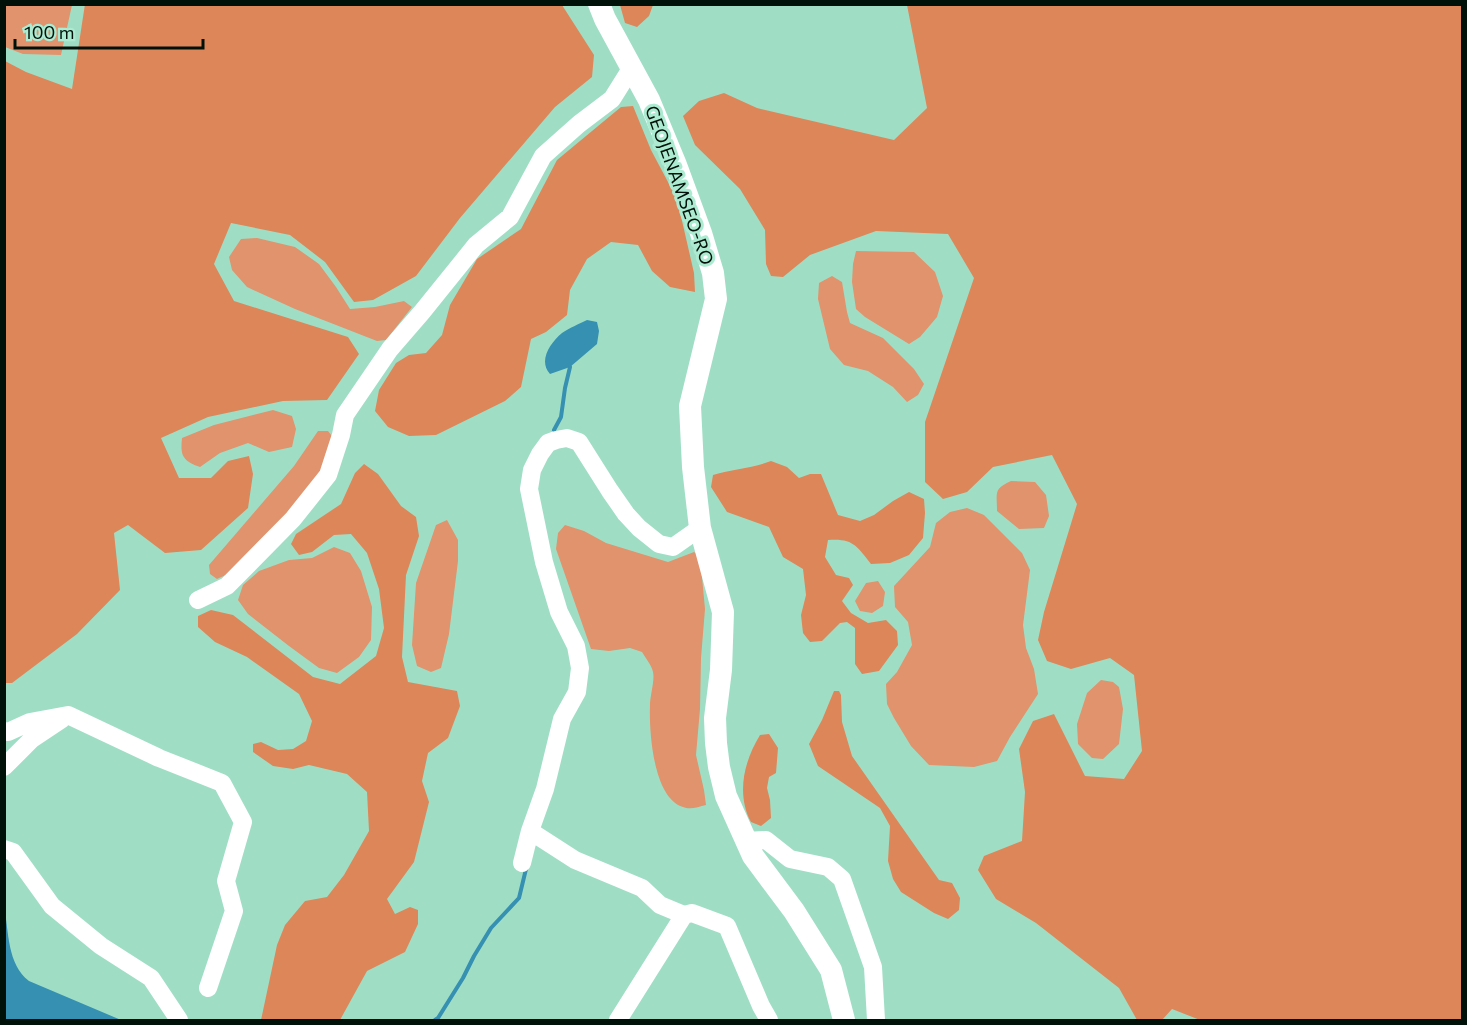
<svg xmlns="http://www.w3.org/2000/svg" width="1467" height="1025" font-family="Commissioner,sans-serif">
<rect width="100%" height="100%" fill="#9fdec5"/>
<path fill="#e0936c" d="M5,4L72,5L61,55L23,54L5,47Z
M257,238L295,247L319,264L336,287L350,309L375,307L404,301L412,307L386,340L377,341L295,309L247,287L232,270L229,257L241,239Z
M856,251L914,252L935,272L943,296L937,317L920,337L909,344L865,317L856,309L852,282L853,264Z
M832,276L842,282L847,312L850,323L883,338L914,369L924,384L918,395L907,402L893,387L868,371L844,365L830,349L818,299L819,283Z
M273,410L292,416L296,429L292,447L269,452L248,443L220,453L200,467C183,461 180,456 182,438L214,425Z
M318,431H328L335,440L323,470L290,514L230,573L217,579L210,574L209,565L294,466Z
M1011,481L1035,482L1046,495L1049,516L1044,528L1019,529L997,511C997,493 993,489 1011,481Z
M967,508L984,515L1022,553L1030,570L1023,625L1026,648L1034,669L1038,694L1010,737L997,761L974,767L929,765L911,746L894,718L887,704L886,684L897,672L912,645L908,622L895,607L894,586L930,547L936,523L950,512Z
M447,520L458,540V561L449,634L441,668L431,672L417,666L412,645L416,583L436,525Z
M565,525L584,531L606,543L668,562L694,552L700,556L705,609L701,658L700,709L696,755L704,790L706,805C698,807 690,810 683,807C653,798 649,731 650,705C650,696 655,680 653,672C652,666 645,657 642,652L630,648L609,651L591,649L556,549L558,533Z
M334,547L350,553L361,571L372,607L371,640L359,657L337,673L319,668L289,646L248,614L238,600L243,585L259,571L289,560L312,558Z
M878,581L885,592L883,606L872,613L860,611L855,601L866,583Z
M1101,680L1113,682L1119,687L1123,709L1119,744L1103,759L1092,758L1078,744L1077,724L1087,693Z"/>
<path fill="#dd8659" d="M85,4L562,5L594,55L592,77L555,107L460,218L416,276L373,300L354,302L325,262L290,235L231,223L214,264L234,301L348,337L359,354L327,400L283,401L208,417L161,438L179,478H211L228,461L249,456L253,474L248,508L201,550L165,553L128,525L114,533L120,590L77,634L12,683H5V61L26,72L72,89Z
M620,5V4L653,5L649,16L637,27L625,23Z
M907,5H1462V1020H1200L1172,1009L1162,1020H1137L1119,988L1036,923L996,899L978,870L984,856L1022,841L1025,792L1019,749L1033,721L1054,714L1085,776L1124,779L1142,751L1134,675L1110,658L1071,669L1047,661L1038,640L1044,612L1077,504L1052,455L993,467L967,492L943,499L925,482V422L974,278L948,234L876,231L810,255L783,277L771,276L766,264L765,230L740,189L695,145L683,116L699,101L724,93L757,108L894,140L927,108Z
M633,106L651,150L677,199L694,273L695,292L670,287L652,271L638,245L611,242L587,259L570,290L567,315L546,332L531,339L521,387L505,401L436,435L409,436L388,427L375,411L379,390L396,363L409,355L426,353L442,335L450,305L477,259L521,229L557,160L621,107Z
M771,461L787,467L799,478L810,474H821L838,515L860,521L874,515L893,501L909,492L924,499L925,513L923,538L909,555L890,563L871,564C857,546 853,538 828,540L825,557L836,575L849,578L853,585L842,601L851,613L868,623L886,620L897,631L898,645L879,671L862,674L855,664V628L847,622L840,623L822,641L810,642L803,633L801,615L806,595L803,569L783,557L769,527L727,512L711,487L713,475C732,469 753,468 771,461Z
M364,464L378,474L401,506L416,517L419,536L406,575L402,657L408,682L457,691L460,706L448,738L428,753L422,781L429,802L414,862L387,899L395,914L410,907L418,910V924L405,952L367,971L340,1020H261L277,945L285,925L305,901L327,897L344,875L369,831L367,792L347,774L309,765L293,769L273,766L253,752V744L261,742L278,750L293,749L306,741L312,721L299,694L247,657L215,642L198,627V616L211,610L233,615L313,677L340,684L376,656L384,628L379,589L367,553L351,534L334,535L312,552L299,555L291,544L296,534L341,504L355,473Z
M834,691H839L841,695L842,722L852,756L939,880L952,883L960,898L959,910L948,919L934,913L901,892L893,879L888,861L890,826L880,808L818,766L809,744L822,720Z
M769,734L778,748L776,773L769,777L767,788L770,800L771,818L761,826L751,822C736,794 744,761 760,735Z"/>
<path fill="#3690b2" d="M587,320L597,322L599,331L597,344L570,367L550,374C538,361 550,343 562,333C569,328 579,324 587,320Z
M4,906C9,932 7,964 29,981L121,1020H5Z"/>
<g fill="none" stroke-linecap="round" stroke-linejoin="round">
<path stroke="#3690b2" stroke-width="4" d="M554,430L561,417L565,388L570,367
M435,1020L438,1018L463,978L474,956L491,928L519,898L526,869"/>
<path stroke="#fff" stroke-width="18" d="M198,600L227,586L293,519L328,475L341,435L345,415L390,349L422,312L476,245L510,217L543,156L579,124L612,99L632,67
M4,731L8,732L30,722L68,715L159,758L222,783L243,822L226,881L234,911L208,988
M4,767L32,739L62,719
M530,831L575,860L642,888L660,905L684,915L692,913L727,926L761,1006L769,1020
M745,841L766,840L790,859L828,867L842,879L873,967L876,1020
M4,849L13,852L52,906L101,946L151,978L179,1020
M522,863L530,831L545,789L562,719L577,692L580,668L576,646L559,612L544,562L529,489L532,470L540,454L548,443L556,440L567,438L579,442L610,491L626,514L639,528L659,544L673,547L700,528
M618,1020L684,915"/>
<path stroke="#fff" stroke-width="22" d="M599,4L605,19L649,100L676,165L701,233L713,273L716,299L690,406L693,467L700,528L723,612L721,670L715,718L716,743L719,767L726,796L753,856L794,911L831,970L844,1020"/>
</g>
<g text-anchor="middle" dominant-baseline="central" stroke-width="6" stroke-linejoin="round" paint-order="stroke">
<g font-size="18" fill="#001109" stroke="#acebd2">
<text transform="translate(680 185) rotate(70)">GEOJENAMSEO-RO</text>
</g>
</g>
<rect width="1467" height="1025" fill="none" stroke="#001109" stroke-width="12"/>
<path d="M15 39v9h188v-9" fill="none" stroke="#001109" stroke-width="3"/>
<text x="24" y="39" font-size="18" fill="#001109" stroke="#acebd2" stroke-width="4.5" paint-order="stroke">100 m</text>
</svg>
